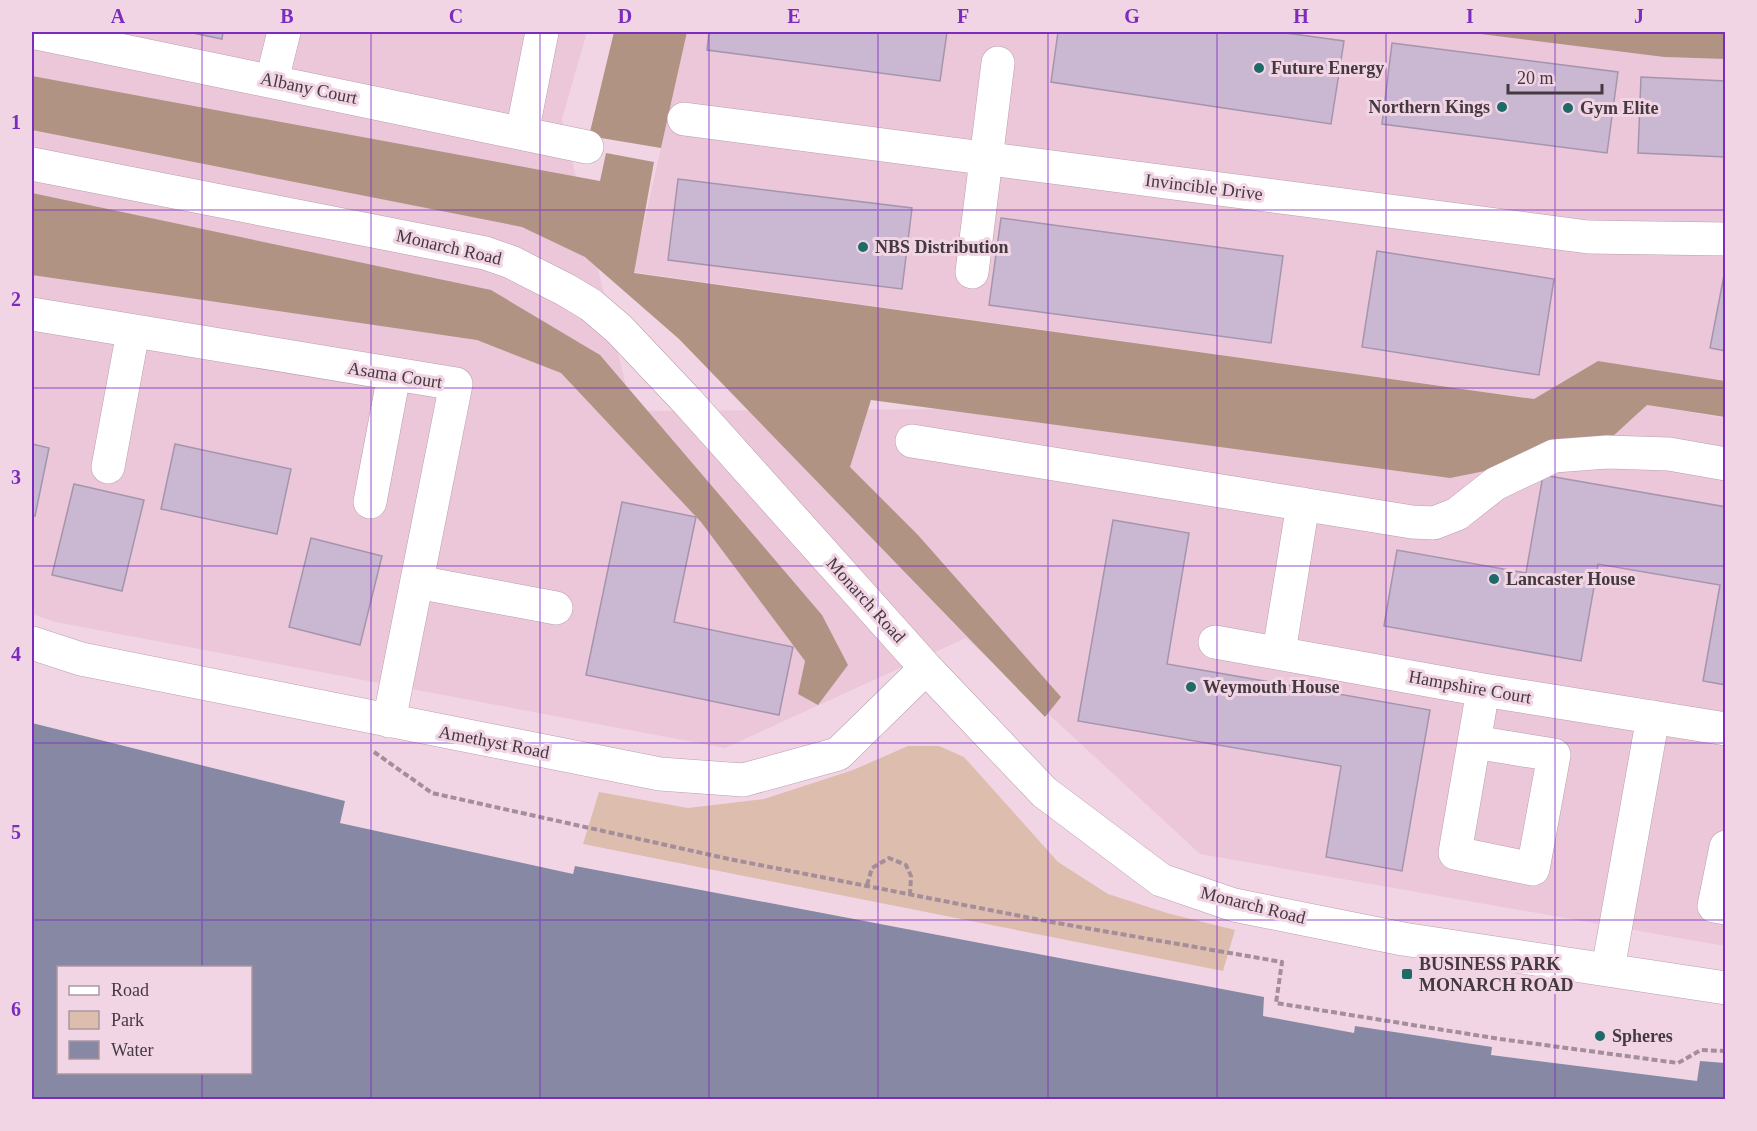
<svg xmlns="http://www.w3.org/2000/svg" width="1757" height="1131" font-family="'Times New Roman',serif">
<rect width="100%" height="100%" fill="#f2d5e4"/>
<path fill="#ebc7d9" d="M32,32H587L562,119L632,411L1647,405L1725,418V946L1200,854L966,638L725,748L55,622L32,614Z
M687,32H1465L1664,57L1725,59V382L1598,361L1534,399L633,272Z"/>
<path fill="#ddbdae" d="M908,746H939L964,757L1058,862L1108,894L1167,913L1235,930L1223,971L583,844L599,792L688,808L764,799L853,770Z"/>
<path fill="#b19384" d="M614,32H687L661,148L589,136Z
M1465,32H1725V59L1664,57Z
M32,76L600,181L606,153L654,162L634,273L1534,399L1598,361L1725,381V417L1647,405L1612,437L1525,463L1450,478L871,400L850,467L918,535L1061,697L1045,717L679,339L585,257L522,227L32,130Z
M32,193L491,290L600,355L822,615L848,665L818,705L798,694L805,661L701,522L561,373L477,340L32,275Z"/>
<path fill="#8788a4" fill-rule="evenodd" d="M32,723L345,801L340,823L573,874L575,866L1264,997L1263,1016L1354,1033L1355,1026L1492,1047L1491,1055L1697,1081L1700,1061L1725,1063V1099H32ZM58,968H250V1072H58Z"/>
<path fill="#cab7d2" stroke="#a595ac" stroke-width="1.5" d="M188,32H223L222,39Z
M709,32H947L940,81L707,50Z
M1058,32H1279L1344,41L1331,124L1051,82Z
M1392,43L1618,72L1607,153L1382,124Z
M1641,77L1726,81V157L1638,153Z
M678,179L912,208L902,289L668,260Z
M1001,218L1283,256L1271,343L989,305Z
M1377,251L1554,279L1539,375L1362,347Z
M1725,270L1726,271V351L1710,348Z
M32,444L49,448L35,516L32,515Z
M175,444L291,469L277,534L161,509Z
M1543,475L1726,507V685L1703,681L1720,585L1598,564L1581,661L1384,626L1397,550L1526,573Z
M74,484L144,500L122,591L52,575Z
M622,502L696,517L674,622L793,647L779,715L586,675Z
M1113,520L1189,533L1167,664L1430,710L1402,871L1326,857L1341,766L1078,721Z
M311,538L382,556L360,645L289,627Z"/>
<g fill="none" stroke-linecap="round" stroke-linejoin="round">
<g stroke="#b99eac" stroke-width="34">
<path id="minor" d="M32,32L587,147
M272,80L284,32
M684,119L1588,237L1726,239
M522,133L542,32
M32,164L485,253L511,262L566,290L591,305L619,329L688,402L926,668L1044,792L1161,880L1234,905L1403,939L1726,988
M972,272L998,63
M32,314L456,384L389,721
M912,441L1412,522L1434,523L1457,514L1495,484L1554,456L1607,452L1669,454L1726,464
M108,467L133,332
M370,502L394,375
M417,582L556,608
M1215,642L1483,690L1726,729
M32,643L81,659L660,774L743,780L838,754L926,668
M1279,652L1303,504
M1474,742L1554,755L1533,869L1455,853L1483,690
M1726,847L1714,906L1726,908
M1608,969L1653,717"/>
</g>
<path stroke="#a38e99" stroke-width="4" stroke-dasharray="6 3" stroke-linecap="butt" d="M374,752L432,793L729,859L1051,922L1282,962L1276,1003L1500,1039L1678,1063L1701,1050L1726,1051
M867,885L872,868L889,858L906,865L911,876L910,894"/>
<use href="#minor" stroke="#fff" stroke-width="33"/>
</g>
<path fill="none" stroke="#7b2cbf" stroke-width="1.5" stroke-opacity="0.55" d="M202,32V968M371,32V1100M540,32V1100M709,32V1100M878,32V1100M1048,32V1100M1217,32V1100M1386,32V1100M1555,32V1100M32,210H1726M32,388H1726M32,566H1726M32,743H1726M32,920H1726M202,1072V1100"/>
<g fill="#1e6a68" stroke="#f2d5e4" stroke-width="2">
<circle cx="1259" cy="68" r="6"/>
<circle cx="1502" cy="107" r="6"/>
<circle cx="1568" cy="108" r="6"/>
<circle cx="863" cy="247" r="6"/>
<circle cx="1494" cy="579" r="6"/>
<circle cx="1191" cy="687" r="6"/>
<rect x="1401" y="968" width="12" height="12" rx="3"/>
<circle cx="1600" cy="1036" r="6"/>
</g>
<g text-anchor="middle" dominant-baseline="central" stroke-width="6" stroke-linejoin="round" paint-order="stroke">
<g font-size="18" font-weight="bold" fill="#44393f" stroke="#f2d5e4" text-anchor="start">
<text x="1271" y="68">Future Energy</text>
<text x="1490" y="107" text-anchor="end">Northern Kings</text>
<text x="1580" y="108">Gym Elite</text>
<text x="875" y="247">NBS Distribution</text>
<text x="1506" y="579">Lancaster House</text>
<text x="1203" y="687">Weymouth House</text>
<text x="1419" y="964">BUSINESS PARK<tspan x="1419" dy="21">MONARCH ROAD</tspan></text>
<text x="1612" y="1036">Spheres</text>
</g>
<g font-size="18" fill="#44393f" stroke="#f2d5e4">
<text transform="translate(309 88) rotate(12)">Albany Court</text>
<text transform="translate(1204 187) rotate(7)">Invincible Drive</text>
<text transform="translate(449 247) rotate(13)">Monarch Road</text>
<text transform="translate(395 375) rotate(9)">Asama Court</text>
<text transform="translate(866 600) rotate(48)">Monarch Road</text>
<text transform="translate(1470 687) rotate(10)">Hampshire Court</text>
<text transform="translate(494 742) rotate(11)">Amethyst Road</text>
<text transform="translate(1253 905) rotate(14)">Monarch Road</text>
</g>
</g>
<rect width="1757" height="1131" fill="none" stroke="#f2d5e4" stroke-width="66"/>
<rect x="57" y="966" width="195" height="108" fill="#f2d5e4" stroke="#ac97a2" stroke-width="1.5"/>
<rect x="69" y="986" width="30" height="9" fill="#ffffff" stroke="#ac97a2" stroke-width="1.5"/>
<text x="111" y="996" font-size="18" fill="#44393f">Road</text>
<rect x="69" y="1011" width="30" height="18" fill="#ddbdae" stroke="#ac97a2" stroke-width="1.5"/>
<text x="111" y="1026" font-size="18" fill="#44393f">Park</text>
<rect x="69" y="1041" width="30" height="18" fill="#8788a4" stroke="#ac97a2" stroke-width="1.5"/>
<text x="111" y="1056" font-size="18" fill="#44393f">Water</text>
<path d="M1508 84v9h94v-9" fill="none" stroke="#44393f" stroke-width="3"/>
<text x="1517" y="84" font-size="18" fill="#44393f" stroke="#f2d5e4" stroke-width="4.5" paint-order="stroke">20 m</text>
<rect x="33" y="33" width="1691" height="1065" fill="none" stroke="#7b2cbf" stroke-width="2"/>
<g font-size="20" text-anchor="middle" font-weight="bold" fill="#7b2cbf">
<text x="118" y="23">A</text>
<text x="287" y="23">B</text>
<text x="456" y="23">C</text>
<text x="625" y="23">D</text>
<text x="794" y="23">E</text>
<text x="963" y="23">F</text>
<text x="1132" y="23">G</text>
<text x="1301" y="23">H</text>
<text x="1470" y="23">I</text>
<text x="1639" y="23">J</text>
<text x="16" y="129">1</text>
<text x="16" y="306">2</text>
<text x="16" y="484">3</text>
<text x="16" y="661">4</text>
<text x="16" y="839">5</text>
<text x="16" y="1016">6</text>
</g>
</svg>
